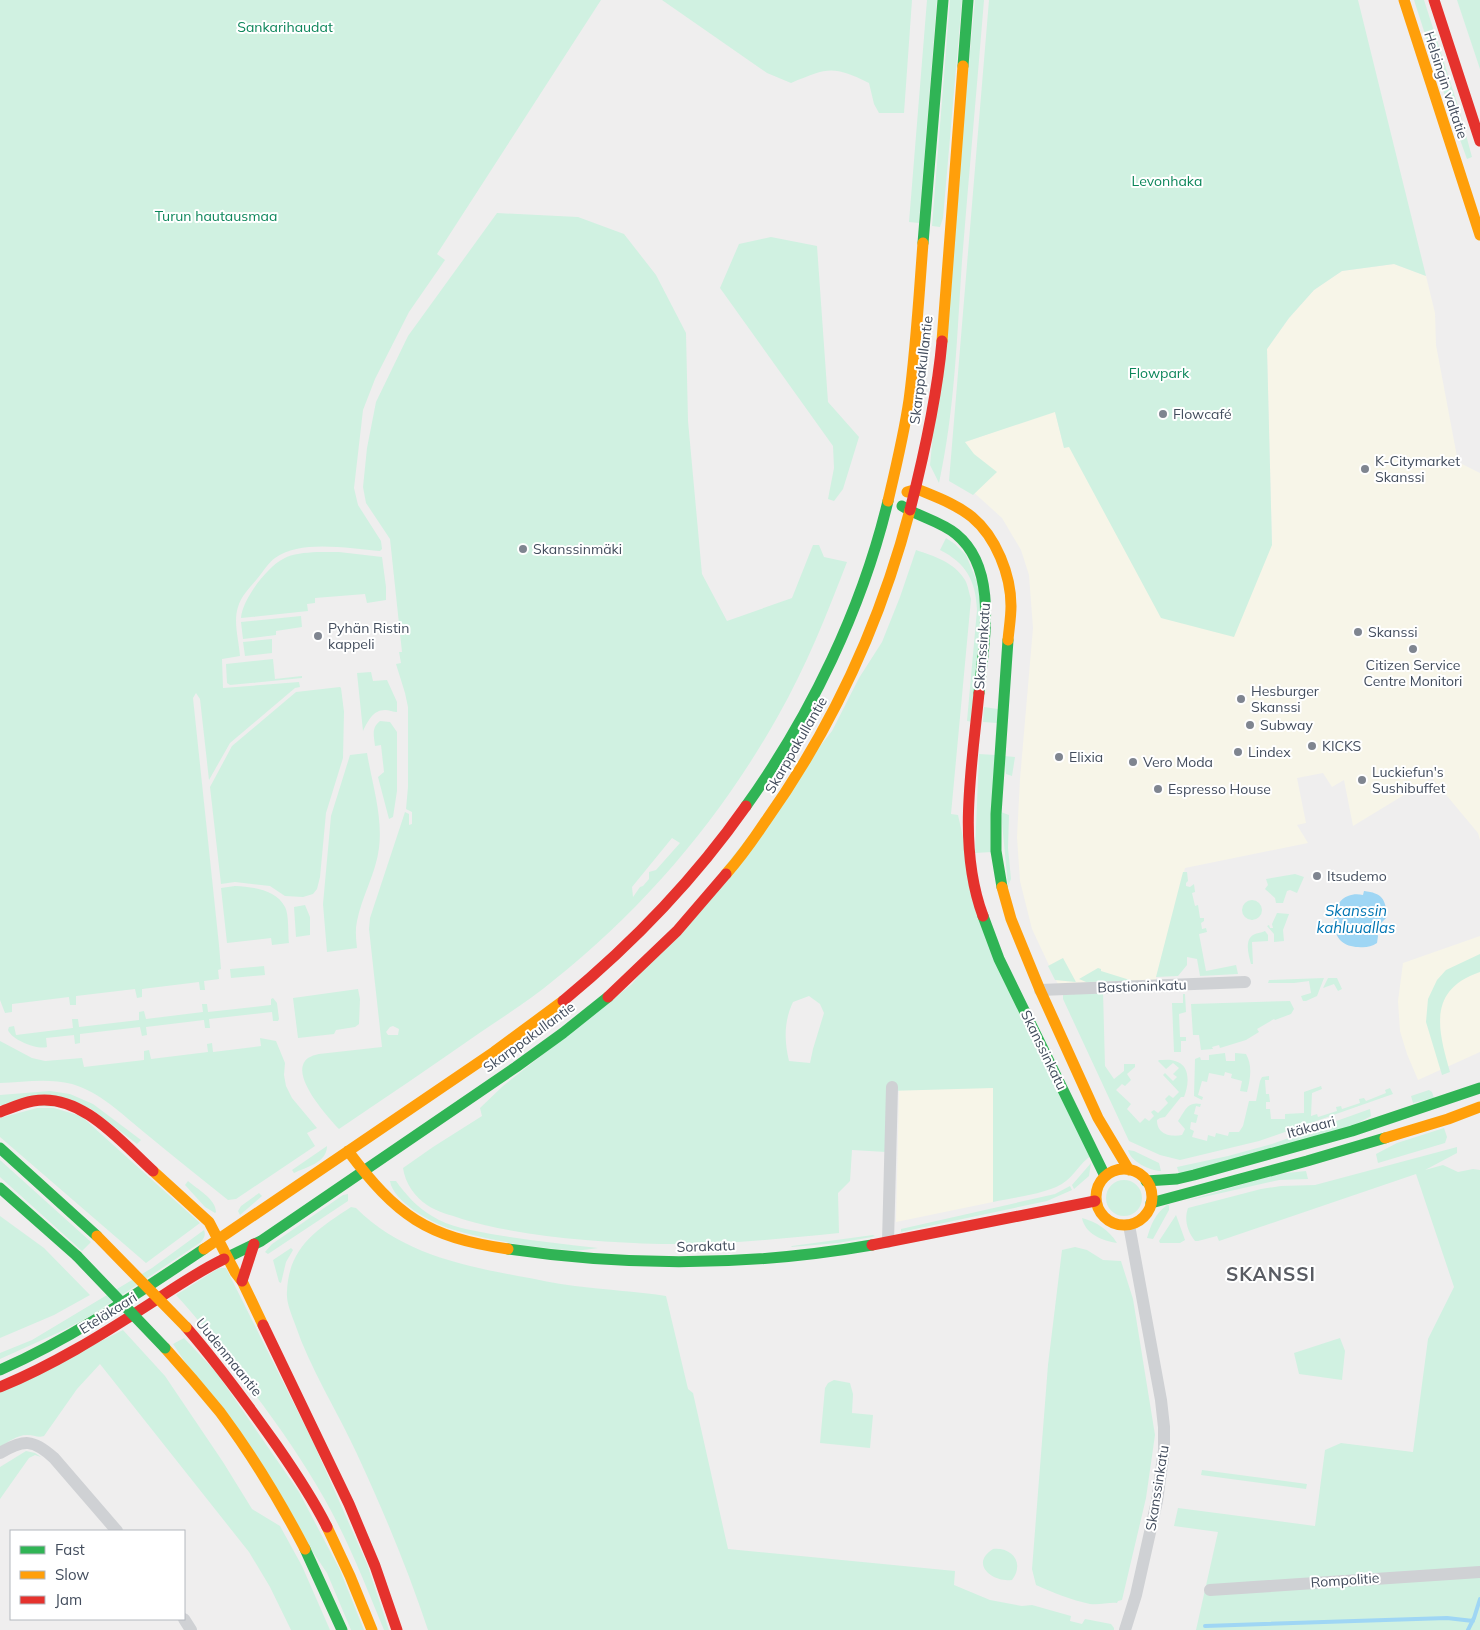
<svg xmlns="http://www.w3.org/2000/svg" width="1480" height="1630" font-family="Mulish,sans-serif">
<rect width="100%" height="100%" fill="#efeeee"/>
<path fill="#f7f5e8" d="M1394,264L1426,276L1435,313L1436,345L1458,462L1480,473V840L1478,833L1432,778L1353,826L1344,780L1332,787L1323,773L1297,778L1306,823L1297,825L1308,843L1185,868L1153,990L1063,995L1032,929L1020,881L1017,837L1020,779L1033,628L1029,575L1021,550L1002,518L970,489L965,442L1055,411L1064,448L1069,446L1272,545L1267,349L1289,318L1314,290L1342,271Z
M1480,936V1052L1418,1080L1407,1054L1400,1031L1398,1001L1403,963Z
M993,1087V1202L896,1222L899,1090Z"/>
<path fill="#d0f1e1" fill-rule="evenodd" d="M0,0H601L437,254L445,260L409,312L375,379L363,410L354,488L358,505L381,541L382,549L380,551C350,549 301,539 275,558C268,563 263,572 257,579C250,587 241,596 238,607C233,622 239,641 240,656L222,659L223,688L299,682L300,687L295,688L230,743L209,780L200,699L196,693L193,698L219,945L221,969L218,970L219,979L204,981L205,990H200L199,982L142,989V997L137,998L135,989L76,996V1005H70L69,997L12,1004V1012L5,1013L0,1000Z
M662,0H912L904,113H879L874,104L869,83C832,65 828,68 791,83L767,73Z
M927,0H937L919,223L909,222Z
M950,0H962L943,218L940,227L932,226Z
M975,0H984C977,87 969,174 962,261C957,335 955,410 939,483L930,465Z
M989,0H1358L1426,276L1394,264L1342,271L1314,290L1289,318L1267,349L1272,545L1234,637L1161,618L1069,447L1064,448L1055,412L965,442L974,454L997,472L973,495L949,481Z
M1414,0H1424L1459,109L1472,157L1467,159L1450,112Z
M1457,0H1480V69Z
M497,213L578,217L624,234L656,275L686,333L688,421L702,574L727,621L792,598L813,545H819L824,557L847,562C827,614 806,667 778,716C722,816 645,908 554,980C530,1000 503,1017 478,1034C432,1066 385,1098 339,1129C328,1117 292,1078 305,1061C308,1057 314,1055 319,1054L382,1047L369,929L370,918L405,812L409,814V825L412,824V812L406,809L408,787V707L405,693L396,664L401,663L399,652H402L390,539L366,503L363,487L367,448L376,402L408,336ZM672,838L680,843L656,870L649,872V879L643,886L640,887L633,897L632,887ZM393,1026L399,1029L398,1035H388L386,1032L390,1027Z
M771,237L817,246L828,402L859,437L843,489L834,501L828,499L834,468L833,446L720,288L739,244Z
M946,538L955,544L966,555L982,594L973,722L967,721L977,610C976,581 966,563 940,550Z
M916,550C934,556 954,562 965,580C968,585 969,593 971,599L951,814L958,815L965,846L970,887L1091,1156C1080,1163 1076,1173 1066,1181C1050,1194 1014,1197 993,1202V1088L887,1091L886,1152L852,1150L850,1181L838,1193L839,1233C780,1239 720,1245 661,1244C598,1242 522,1237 462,1219C451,1215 437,1212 427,1205C415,1197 405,1183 403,1168L433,1147L482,1116L480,1108L503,1086L632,984L832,731L859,678L882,642L900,597ZM809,996L820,1004L824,1013L813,1049L810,1063L789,1061C784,1040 784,1021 793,1002Z
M317,552H339L382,557L386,587V600L367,603L365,594L315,598V603L307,604L308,611L241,618C242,600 267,567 283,559C293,553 305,553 317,552Z
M301,616L302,627L276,631V635L243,639L241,622Z
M272,639V653L245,656L243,642Z
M273,659L275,679L302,676V678L230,685L227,683L226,664Z
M371,672L373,681L387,680L397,702V712C393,712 389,710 385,710C373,710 368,721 363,731L357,673Z
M340,687L341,688L344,712L343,758L326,813L320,877L317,889L313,894L303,897L285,896L270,886L235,882L221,884L210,787L232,746L296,692Z
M984,707L998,709L997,723L983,722Z
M380,721L390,722L397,732V791L393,817L389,819L378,777L384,772L381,745L375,746C374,736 371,728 380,721Z
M367,753C372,783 383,817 379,848C376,873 362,896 357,921C355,930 356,939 357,948L327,952L323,904L331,816L350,755Z
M979,754L995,755L992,852L975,853Z
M1004,756L1015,757L1012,776L1006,774Z
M1001,812L1009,815L1008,848L1011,879L1008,886Z
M1183,872H1187L1188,881L1186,883V886L1190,887L1194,884L1195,892L1192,893L1195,906L1198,905L1200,918H1204V921L1201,923L1202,929L1206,928L1207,932L1199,934L1206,971L1236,965L1238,974L1200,976L1197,959L1187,957V965L1178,976L1156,977Z
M1295,874L1304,877L1297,893L1290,890L1287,891L1283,903H1276L1275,898L1265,889L1268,885L1266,879Z
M235,886C252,887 276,889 285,907C289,914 288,934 289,943L272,945L271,938L227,943L221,888Z
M1242 910a10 10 0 1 1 20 0a10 10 0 1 1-20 0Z
M305,905L310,917V935L296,937L294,907Z
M1277,913L1289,914L1283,930L1284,941L1274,942V934L1267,926L1269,925L1270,928H1273L1272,924Z
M1265,931L1268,935V941L1252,942L1253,964H1251C1249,956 1244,941 1253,935C1256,933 1261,933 1265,931Z
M1480,954V972C1427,990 1438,1030 1450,1072L1442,1075L1426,1022L1428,999L1437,980L1446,970Z
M1063,958L1076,982L1055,980L1048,966Z
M264,966L265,975L231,978L230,969Z
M1098,968L1101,969V971L1133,981L1086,982L1079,979Z
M1324,978L1317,996L1306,1001H1303L1301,996L1311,993L1309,981L1294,983H1268L1269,980Z
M1328,978H1337L1342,989L1338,991L1334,984L1323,988Z
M358,989L360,999L359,1024L355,1027L336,1030L334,1034L298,1038L293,998Z
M1103,991L1105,1066L1114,1079L1124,1071V1064H1135V1067L1127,1074L1131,1080L1125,1086L1122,1084L1116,1090L1131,1104L1127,1109L1140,1123L1145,1118L1149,1121L1154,1116L1151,1112L1154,1110L1158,1113L1168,1103L1165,1099L1169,1095L1173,1098L1179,1092L1163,1075L1165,1073L1173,1081L1177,1077L1173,1074L1179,1068L1173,1063L1166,1069L1158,1061L1159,1060C1164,1060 1170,1059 1175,1061C1191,1065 1189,1085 1184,1097H1181L1165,1117L1160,1118L1157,1120C1157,1135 1171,1137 1182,1135L1185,1129L1178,1121C1185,1111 1187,1101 1201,1104L1200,1107L1196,1106L1194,1114L1198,1115L1196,1123L1191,1122L1190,1129L1194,1131L1192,1137L1207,1141L1208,1135L1215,1137L1216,1133L1228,1136L1229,1132H1239L1243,1126L1249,1101H1256L1260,1081L1262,1077L1269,1076V1080H1265L1266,1094H1269L1270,1102H1266V1109H1270L1271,1119H1285V1114L1304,1113V1092L1321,1086L1322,1089L1312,1093L1311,1116L1317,1114L1318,1117L1337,1111L1336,1107L1341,1106L1342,1109L1360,1103L1359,1099L1364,1098L1366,1101L1386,1093L1385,1090L1390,1088L1393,1094L1259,1141L1180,1160L1160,1155L1129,1141L1063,999V995Z
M1183,994H1185L1186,1012L1179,1014L1180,1037H1186V1041H1181V1052H1174L1172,1003H1183Z
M273,998L277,1003L279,1019L278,1021H273L272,1012L209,1019L210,1028H205L204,1020L146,1027L147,1035L142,1036L140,1027L80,1034V1043L75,1044L74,1035L46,1038L47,1047C37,1050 12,1040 8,1030L9,1027L14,1026L16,1035L73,1028L72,1019H78L79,1027L139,1020V1012L144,1011L146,1019L203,1012L202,1004H207L208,1012L271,1005V999Z
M1290,1001L1294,1009L1291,1014L1275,1020L1274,1019L1257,1029L1259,1032L1246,1040L1220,1048L1219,1045L1212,1047L1213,1049L1201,1050L1199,1035H1193L1191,1004Z
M260,1038L276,1041L285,1063L284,1075L286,1086L292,1098L317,1128L307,1133L315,1146L236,1199L228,1200C200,1178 172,1155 145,1133C123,1115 100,1092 72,1084C48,1078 24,1082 0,1083V1041L32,1058L45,1061L82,1058L84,1067L144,1060V1051L149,1050L151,1059L208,1052L207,1044L212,1043L213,1052L261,1046Z
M1225,1053L1226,1061H1235V1053L1246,1054C1253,1066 1250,1080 1247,1092L1240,1091L1242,1081L1231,1078L1232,1074L1225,1072L1224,1076L1209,1073L1207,1082L1202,1081L1198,1095L1203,1097L1202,1100L1194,1096L1195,1059L1200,1057L1201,1060H1209V1055Z
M1429,1090L1432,1092L1434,1098L1413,1103L1411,1096Z
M50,1091L70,1094L93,1104L141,1140L137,1144L90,1108L0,1105V1095Z
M37,1108H54L81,1116L200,1223L146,1263L0,1137V1118Z
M1370,1109L1371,1116L1347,1129L1179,1174L1177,1167L1228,1156L1272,1144Z
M1444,1128L1447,1137L1445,1143L1378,1163L1376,1154L1397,1143Z
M327,1146C327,1163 306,1167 294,1173L292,1170Z
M1457,1147V1153L1425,1170L1443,1165L1458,1172L1473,1169L1480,1170V1630H1196L1218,1532L1174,1526L1178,1508L1315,1526L1325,1450L1341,1443L1413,1452L1428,1339L1454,1287L1416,1174L1219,1241L1217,1236L1198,1241H1195C1187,1231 1184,1219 1188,1208L1261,1189L1281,1186L1315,1185Z
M1128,1150L1134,1151L1159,1163L1161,1171C1150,1171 1130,1161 1128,1150Z
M0,1160L91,1242L82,1251L0,1177Z
M1091,1163L1089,1176L1074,1189L1072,1185Z
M1306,1171L1308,1179L1279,1180L1186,1201L1277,1174Z
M1106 1198a18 18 0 1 1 36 0a18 18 0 1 1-36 0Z
M188,1181C197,1189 216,1199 216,1212L215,1213L205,1207L185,1185Z
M390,1181H396C406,1195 417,1207 432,1216C449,1227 471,1230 491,1234C526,1240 562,1244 598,1248C590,1249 580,1251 572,1250C535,1248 486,1240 451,1229C432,1223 393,1202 390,1181Z
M1070,1186L1072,1190L1047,1201L901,1232V1229L1055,1194Z
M259,1193L262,1196L240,1215L238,1211L241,1206Z
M348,1194V1201L268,1254L265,1252L272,1244L343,1195Z
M1167,1205H1169V1210L1153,1239L1147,1238C1151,1224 1155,1214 1167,1205Z
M351,1207L356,1208C400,1252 459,1265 518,1276C537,1279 556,1284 575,1286C605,1290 635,1291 666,1296L688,1389L693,1393L728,1549L955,1571L954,1585L990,1600L1022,1606L1032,1605L1071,1616L1070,1621L1082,1624L1085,1619L1111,1624L1114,1628V1630H428C408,1570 384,1512 357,1454C337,1410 310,1369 295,1324C291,1313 286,1302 287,1291C289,1246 318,1229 351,1207Z
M1176,1215L1185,1240L1180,1243H1160L1159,1241Z
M0,1216L44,1248L90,1295L54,1315L0,1338Z
M1082,1218C1097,1222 1109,1230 1117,1243C1103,1241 1085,1234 1082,1218Z
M204,1230C206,1235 204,1238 201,1242L92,1315L64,1330L0,1359V1353L32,1340L152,1268Z
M873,1235L875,1236L872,1237L838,1243L791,1247L792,1246Z
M1075,1247L1087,1250L1103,1260L1121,1261L1133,1299L1155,1435L1146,1498L1122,1600L1118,1601L1117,1603C1110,1602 1100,1605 1090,1604C1071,1600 1054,1593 1036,1585L1032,1569L1048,1365L1062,1250Z
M291,1248L293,1250L286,1262L281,1283L279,1282L273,1260Z
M219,1268H226L313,1442L367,1564L389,1630H384C366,1586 348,1540 324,1498C295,1447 260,1400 224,1354C209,1334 194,1314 176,1295Z
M123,1330L165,1376L223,1462L252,1509L280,1526L302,1566L330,1630H291L270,1587L249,1552L100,1364L77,1389L44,1436C38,1438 34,1435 27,1435C17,1435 8,1442 0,1447V1392Z
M184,1338L216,1372L299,1492L340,1570L364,1630H351L327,1573L173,1344Z
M1340,1338L1345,1351L1342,1380L1299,1374L1294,1353Z
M834,1380L850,1383L853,1394L852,1413L873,1415L870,1448L820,1443L825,1388L828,1383Z
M26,1451L35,1453L41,1457L35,1455L29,1458L0,1499V1467Z
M1202,1470L1307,1484L1306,1489L1201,1475Z
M993,1549C1012,1547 1025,1563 1012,1580C993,1583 969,1564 993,1549Z"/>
<path fill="#9fd6f4" d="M1364,891C1382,893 1386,899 1387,917L1376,928L1378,936L1377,943C1371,947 1365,948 1358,947C1352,947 1345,945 1340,940C1330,928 1332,902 1348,896C1353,894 1358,894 1363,895Z"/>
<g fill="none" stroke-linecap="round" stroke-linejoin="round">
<path stroke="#9fd6f4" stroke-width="4" d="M1205,1626L1447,1618L1473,1621
M1468,1630L1474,1618L1480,1599"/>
<path stroke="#cfd1d4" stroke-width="12" d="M1040,990L1245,982
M888,1242L892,1087
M0,1453C24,1439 33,1439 54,1458L117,1531
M1210,1590L1480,1572
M184,1619L191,1630
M1125,1630L1136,1595L1157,1501L1164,1450V1427L1161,1400L1129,1225"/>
<path stroke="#30b455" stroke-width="11" d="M963,66L968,0
M923,243L943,0
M902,506C919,517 940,521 956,534C1000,570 983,644 979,693
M746,806C811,715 862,609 888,501
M1002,887L996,851V814L1008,640
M983,916L999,959L1105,1176
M0,1148L97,1236
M1146,1181L1177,1179L1194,1175L1352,1131L1480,1088
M0,1188L77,1256
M1151,1203L1307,1161L1385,1138
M508,1249C629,1267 752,1266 872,1245
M224,1259L261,1241L516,1067L563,1033L608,997
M0,1370C73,1338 138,1293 204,1249
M305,1549L342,1630"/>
<path stroke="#ff9f0a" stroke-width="11" d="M1404,0L1480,235
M942,341L963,66
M907,492L917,489C936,497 956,504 972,517C996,537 1011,575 1011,606C1011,617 1009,629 1008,640
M888,501C896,467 904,434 909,400C916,348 919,295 923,243
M726,874C741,857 753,840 765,822C832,728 881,621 910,510
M1002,887L1011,919L1040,990L1098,1118L1129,1170
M1385,1138L1448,1119L1480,1107
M348,1151C397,1216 426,1237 508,1249
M1096 1197a28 28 0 1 1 56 0a28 28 0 1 1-56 0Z
M153,1171L209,1222L235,1272L242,1281L263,1325
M204,1249L494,1052L563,1001
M165,1348C184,1369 202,1390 220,1412C252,1455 280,1501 305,1549
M327,1527L350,1576L372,1630"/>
<path stroke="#e5322d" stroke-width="11" d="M1434,0L1480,141
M910,510C924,455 937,398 942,341
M979,693C972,766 957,846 983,916
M608,997L677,931L726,874
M563,1001C632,944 694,880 746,806
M0,1112C11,1108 22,1103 33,1101C81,1092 121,1142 153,1171
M872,1245L1095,1201
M242,1281L254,1244
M263,1325L349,1504L375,1566L397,1630
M186,1327C219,1365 248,1405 277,1446C295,1472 313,1499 327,1527
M0,1387C53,1365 100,1336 148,1305C173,1289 197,1272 224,1259"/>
<path stroke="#30b455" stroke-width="11" d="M77,1256L165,1348"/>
<path stroke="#ff9f0a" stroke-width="11" d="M97,1236L186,1327"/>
</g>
<g fill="#7f8590" stroke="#fff" stroke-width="2">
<circle cx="1163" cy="414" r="5"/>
<circle cx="1365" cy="469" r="5"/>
<circle cx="523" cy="549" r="5"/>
<circle cx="1358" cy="632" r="5"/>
<circle cx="318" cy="636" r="5"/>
<circle cx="1413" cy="649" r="5"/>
<circle cx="1241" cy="699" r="5"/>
<circle cx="1250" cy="725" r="5"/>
<circle cx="1312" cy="746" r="5"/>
<circle cx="1238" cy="752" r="5"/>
<circle cx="1059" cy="757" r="5"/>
<circle cx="1133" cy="762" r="5"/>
<circle cx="1362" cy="780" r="5"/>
<circle cx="1158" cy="789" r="5"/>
<circle cx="1317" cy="876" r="5"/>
</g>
<g text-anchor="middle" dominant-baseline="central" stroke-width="4" stroke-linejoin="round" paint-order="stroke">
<g font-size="14" fill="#0c865a" stroke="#fff">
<text x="285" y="27">Sankarihaudat</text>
<text x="1167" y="181">Levonhaka</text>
<text x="216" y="216">Turun hautausmaa</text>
<text x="1159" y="373">Flowpark</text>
</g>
<g font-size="14" fill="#434d5d" stroke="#fff">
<text transform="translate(1446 85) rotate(72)">Helsingin valtatie</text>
<text transform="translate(921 370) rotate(-83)">Skarppakullantie</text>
<text transform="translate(982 646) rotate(-86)">Skanssinkatu</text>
<text transform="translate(796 745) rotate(-60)">Skarppakullantie</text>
<text transform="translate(1142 986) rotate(-2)">Bastioninkatu</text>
<text transform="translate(529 1037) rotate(-36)">Skarppakullantie</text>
<text transform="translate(1044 1050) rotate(64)">Skanssinkatu</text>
<text transform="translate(1311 1127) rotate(-15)">Itäkaari</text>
<text transform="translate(706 1246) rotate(-2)">Sorakatu</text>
<text transform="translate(108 1313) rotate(-32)">Eteläkaari</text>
<text transform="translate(229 1357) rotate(51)">Uudenmaantie</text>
<text transform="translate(1157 1488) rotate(-81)">Skanssinkatu</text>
<text transform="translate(1345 1580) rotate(-4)">Rompolitie</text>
</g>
<g font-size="14" fill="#434d5d" stroke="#fff" text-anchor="start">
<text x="1173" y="414">Flowcafé</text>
<text x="1375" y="461">K-Citymarket<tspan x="1375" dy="16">Skanssi</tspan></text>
<text x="533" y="549">Skanssinmäki</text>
<text x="328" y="628">Pyhän Ristin<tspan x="328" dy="16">kappeli</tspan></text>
<text x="1368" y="632">Skanssi</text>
<text x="1413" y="665" text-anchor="middle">Citizen Service<tspan x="1413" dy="16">Centre Monitori</tspan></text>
<text x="1251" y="691">Hesburger<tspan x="1251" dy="16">Skanssi</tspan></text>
<text x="1260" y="725">Subway</text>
<text x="1322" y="746">KICKS</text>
<text x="1248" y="752">Lindex</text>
<text x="1069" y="757">Elixia</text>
<text x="1143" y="762">Vero Moda</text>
<text x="1372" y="772">Luckiefun's<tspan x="1372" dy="16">Sushibuffet</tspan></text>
<text x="1168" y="789">Espresso House</text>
<text x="1327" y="876">Itsudemo</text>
</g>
<g font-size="15" font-style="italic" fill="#0075b3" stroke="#fff">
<text x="1356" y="910">Skanssin<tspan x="1356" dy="17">kahluuallas</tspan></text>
</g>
<g font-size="19" font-weight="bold" letter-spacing="1" fill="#595c63" stroke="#fff">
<text x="1271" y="1274">SKANSSI</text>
</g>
</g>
<rect x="10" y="1530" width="175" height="90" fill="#ffffff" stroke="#b4b8be"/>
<rect x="20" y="1546" width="25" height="8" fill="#30b455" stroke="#b4b8be"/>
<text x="55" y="1555" font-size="15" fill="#434d5d">Fast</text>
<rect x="20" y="1571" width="25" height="8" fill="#ff9f0a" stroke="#b4b8be"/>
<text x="55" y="1580" font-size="15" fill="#434d5d">Slow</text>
<rect x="20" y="1596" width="25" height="8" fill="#e5322d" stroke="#b4b8be"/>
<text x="55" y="1605" font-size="15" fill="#434d5d">Jam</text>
</svg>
